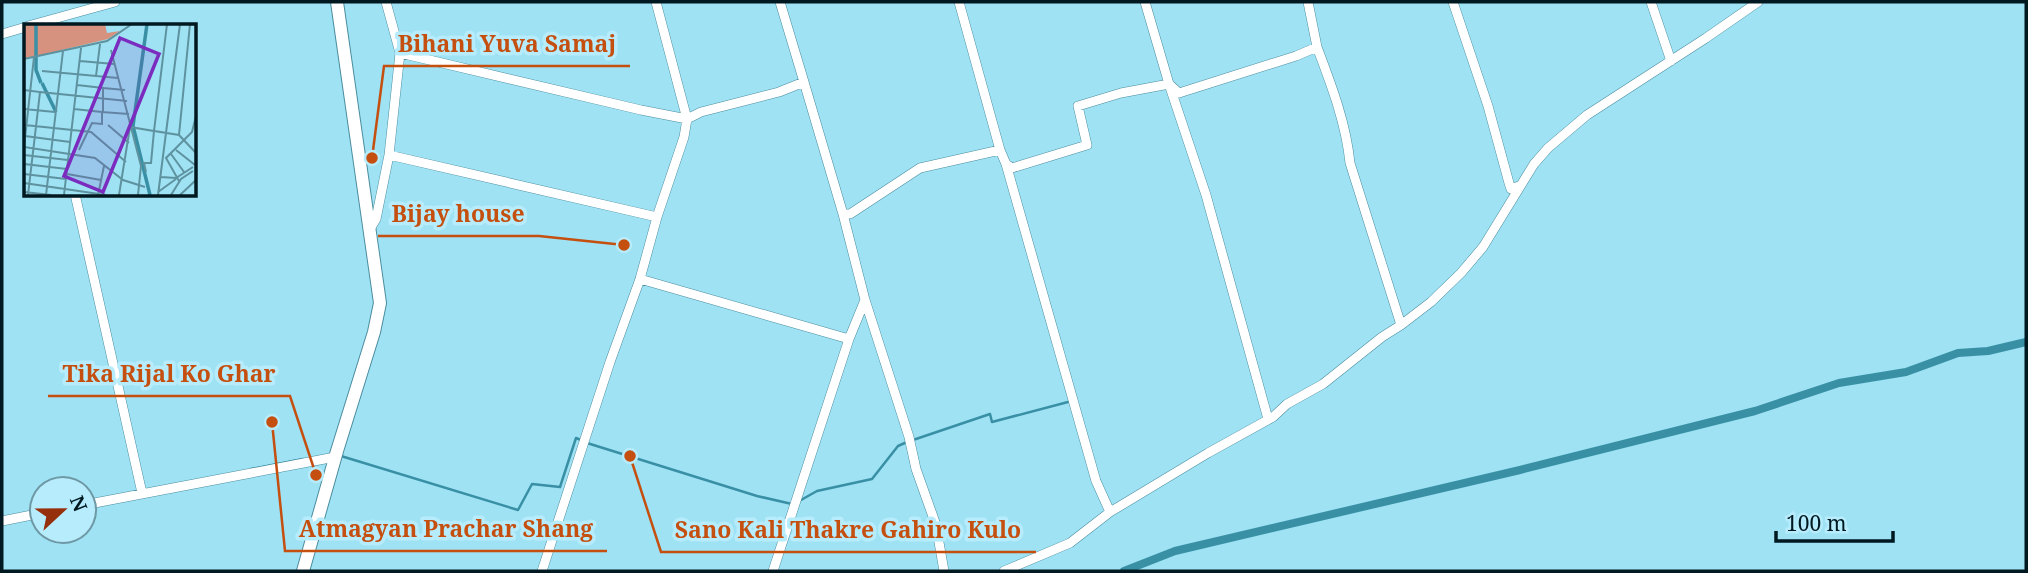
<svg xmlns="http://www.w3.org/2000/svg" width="2028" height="573" font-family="'Noto Serif',serif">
<rect width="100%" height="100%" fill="#9ee2f4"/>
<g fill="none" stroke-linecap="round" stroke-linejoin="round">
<path stroke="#3990a5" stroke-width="2.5" d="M913,440L990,414L992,422L1068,402
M587,443L757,496L792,504
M341,456L518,510L532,484L560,487L576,438L581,440
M251,469L303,459
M801,500L817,491L872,479L898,446L907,442"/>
<path stroke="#3990a5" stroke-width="8" d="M1124,571L1175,551L1520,470L1755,411L1839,383L1906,372L1958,353L1988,351L2026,342"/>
<g stroke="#4b8d9f" stroke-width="10">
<path id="street" d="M780,2L804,82
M959,2L1000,150
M1145,2L1169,84L1206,195L1268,419
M1453,2L1488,106L1509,183L1511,189L1519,186
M1651,2L1671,61
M28,26L115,2
M2,34L26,27
M1317,47C1331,84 1346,123 1350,163L1401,325
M400,53L641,110L687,119L701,112L779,92L804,82L843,214H850L920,168L1000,150L1006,164L1096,481L1110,512
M389,155L657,217
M1006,164L1012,168L1087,145L1078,106L1121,93L1169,84L1179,93L1296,56L1317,47L1308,2
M75,194L142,493
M843,214L865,300L909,437L916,469L936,525L944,571
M370,229L376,219L389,155L400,53L386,2
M640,279L849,339
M84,505L335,457
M2,521L42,513
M542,571L610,362L640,279L657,217L684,137L687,119L656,2
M773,571L849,339L865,300
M1004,571L1070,543L1110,512L1208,453L1273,417L1287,404L1323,384L1382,337L1401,325L1431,302L1461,273L1483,247L1534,164L1548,148L1587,115L1706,38L1758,2"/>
</g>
<g stroke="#4b8d9f" stroke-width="14">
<path id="secondary" d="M303,571L337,451L374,332L380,303L337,2"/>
</g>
<use href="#street" stroke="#fff" stroke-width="9"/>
<use href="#secondary" stroke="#fff" stroke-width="12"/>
</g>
<g transform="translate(24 24)">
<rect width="172" height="172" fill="#9ee2f4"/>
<path d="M0,0H81L83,9L96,7L84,15L0,35Z" fill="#d6927e"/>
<path fill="none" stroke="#3990a5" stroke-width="3.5" d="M12,0V46L17,59M123,0L109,102L126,171M18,59L32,88"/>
<path fill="none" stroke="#5f929f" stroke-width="2" d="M172,5V54M87,26L117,142L114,171M10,33L0,123L71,134L99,156L121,163M0,35L83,17L108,0M56,37L90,40M18,47L94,54M72,52L76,20M53,61L79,64V88M79,64L101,66M0,66L16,68L4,171M16,68L103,77M0,85L31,88M50,85L78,88M1,101L67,108L102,138M84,101L105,119M155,111L166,0M1,112L46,118M55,126L68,99L78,100V88L105,90M152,126L171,141M147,130L160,148M0,131L44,136M0,140L43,145M122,148L120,139H127L130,107L155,111L172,129M0,150L42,155M43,150L77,156M137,153L152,154L169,143M155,157L142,134L168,108L172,92M0,159L82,171M0,168L27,171M134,168L152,155M22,171L39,27M40,171L57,24M74,171L80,142M95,171L106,103L130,107L143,0M134,171L156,0M147,171L157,155L169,147M156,171L172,156"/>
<path fill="#7b2cbf" fill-opacity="0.15" stroke="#7b2cbf" stroke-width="3.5" d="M96,14L135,30L79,168L40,152Z"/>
<rect width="172" height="172" fill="none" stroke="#001920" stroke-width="3.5"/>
</g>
<path fill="none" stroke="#c54f0f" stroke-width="2.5" d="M372 158L384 66H630M624 245L539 236H378M316 475L290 396H48M272 422L285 551H607M630 456L661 552H1036"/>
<g fill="#c54f0f" stroke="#b7ecfc" stroke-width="2.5">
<circle cx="372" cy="158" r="7"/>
<circle cx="624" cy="245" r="7"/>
<circle cx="316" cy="475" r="7"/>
<circle cx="272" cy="422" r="7"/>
<circle cx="630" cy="456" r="7"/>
</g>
<g font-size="23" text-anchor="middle" font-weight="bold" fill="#c54f0f" stroke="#b7ecfc" stroke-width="7" stroke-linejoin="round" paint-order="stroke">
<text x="507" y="52">Bihani Yuva Samaj</text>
<text x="458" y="222">Bijay house</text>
<text x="169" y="382">Tika Rijal Ko Ghar</text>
<text x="446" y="537">Atmagyan Prachar Shang</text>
<text x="848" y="538">Sano Kali Thakre Gahiro Kulo</text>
</g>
<rect width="2028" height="573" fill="none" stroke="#001920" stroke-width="7"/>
<g transform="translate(63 510) rotate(68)"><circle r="33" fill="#b7ecfc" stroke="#6e98a4" stroke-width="2"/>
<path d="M0-5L12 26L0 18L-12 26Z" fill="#962f0c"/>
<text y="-10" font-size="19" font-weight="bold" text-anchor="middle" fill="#001920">N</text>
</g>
<path d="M1776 531v10h117v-10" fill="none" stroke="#001920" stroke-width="3.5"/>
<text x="1786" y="531" font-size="21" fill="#001920" stroke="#b7ecfc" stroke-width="5" paint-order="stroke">100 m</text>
</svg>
